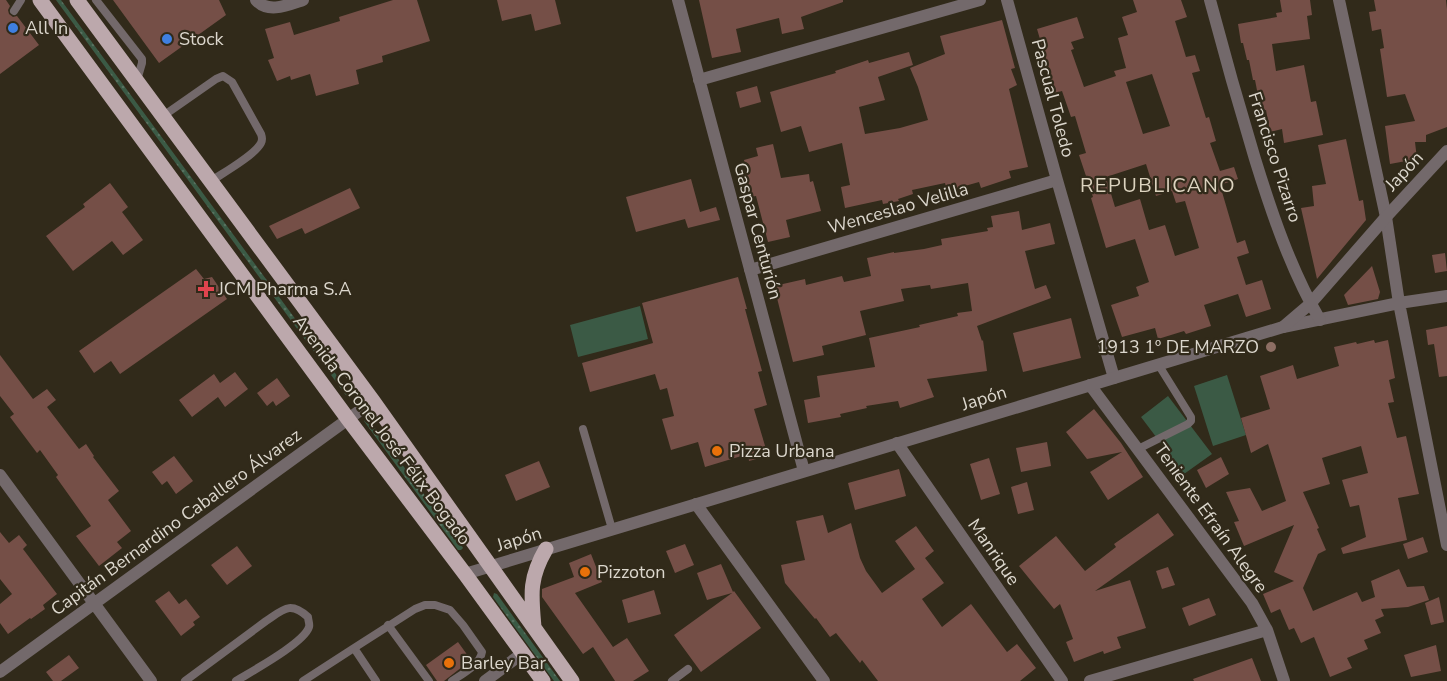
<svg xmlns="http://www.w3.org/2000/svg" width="1447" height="681" font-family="'Nunito Sans',sans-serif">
<defs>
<pattern id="grass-dots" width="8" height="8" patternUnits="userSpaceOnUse" patternTransform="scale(1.5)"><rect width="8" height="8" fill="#3b5a45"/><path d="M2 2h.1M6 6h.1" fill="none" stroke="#57715f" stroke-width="1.8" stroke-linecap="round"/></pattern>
</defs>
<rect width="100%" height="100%" fill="#312a1a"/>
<path fill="url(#grass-dots)" d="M56,0H61L349,392V394L347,396L345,394Z
M366,417L368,418L462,546L463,548L461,550H458L364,421Z
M494,593L497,594L560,681H554L493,597Z"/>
<path fill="#3b5a45" d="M640,306L648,339L578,357L570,325Z
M1227,375L1246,435L1213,446L1194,386Z
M1168,396L1212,454L1184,474L1141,417Z"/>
<path fill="#754f47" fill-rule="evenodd" d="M0,0H6L10,6L8,10L9,14L13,17L17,16L39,45L0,74Z
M113,0H219L226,15L159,63Z
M393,0H417L430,41L382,56L383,62L356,70L359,84L316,96L310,74L291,80L290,76L277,81L268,60L274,58L265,29L290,22L294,35L340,21L339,17Z
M497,0H555L561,24L535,31L531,14L502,21Z
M699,0H843V2L801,17L804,29L782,34L779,18L736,29L741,52L712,58Z
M1133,0H1181L1187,17L1175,21L1186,57L1195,55L1200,71L1192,73L1206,118L1209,117L1216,141L1210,143L1220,171L1234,167L1238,179L1220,185L1237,243L1245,240L1249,253L1237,257L1246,285L1262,280L1271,309L1246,317L1238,294L1204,305L1211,326L1186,334L1184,331L1158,339L1155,328L1122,337L1111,305L1139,296L1136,287L1149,282L1135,239L1106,248L1091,198L1093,197L1079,155L1086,153L1075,116L1071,117L1062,91L1055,93L1044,64L1047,63L1037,29L1077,17L1084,38L1071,42L1074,49L1071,50L1084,87L1116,76L1114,71L1126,68L1118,38L1128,35L1122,17L1137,12ZM1152,74L1170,126L1143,134L1126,82ZM1146,164L1156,196L1172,191L1176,203L1185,201L1199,248L1175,256L1165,225L1149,230L1140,199L1115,207L1106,177Z
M1280,0H1310L1312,15L1307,16L1310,39L1272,44L1276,71L1304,65L1311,102L1316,101L1323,135L1284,143L1282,129L1270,132L1266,110L1261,111L1255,80H1253L1249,60H1247L1243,43H1241L1238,24L1277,17L1276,13L1282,12Z
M1374,0H1446L1447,9V127L1426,135V142H1415L1417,159L1390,164L1385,126L1415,121L1405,94L1387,97L1380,49L1384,48L1381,29L1372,31L1369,12L1376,11Z
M1002,20L1015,68L1011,69L1017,85L1009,89L1028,167L1009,171L1011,178L981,188L979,182L947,191L945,183L912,190L913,194L898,199L899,201L883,204L882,200L845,208L841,187L850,185L842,143L809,152L801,126L781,132L770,92L836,73L835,71L868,60L869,63L909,52L913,65L878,77L885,100L859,107L865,134L900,128L928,120L918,87L910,68L945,54L940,36Z
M757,86L761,102L740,108L736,92Z
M1346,139L1359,201L1363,200L1366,220L1317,279L1301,208L1314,206L1312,186L1326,184L1318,145Z
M773,144L781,178L809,174L810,182L813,181L821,211L786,220L790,237L768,242L756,196L750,197L744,160L758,156L756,148Z
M691,179L700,212L716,207L720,220L688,228L685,219L636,232L626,197Z
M110,183L128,207L122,212L143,240L123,255L112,241L73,271L46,236L85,207L83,204Z
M350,188L360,208L305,234L302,228L277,239L269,226Z
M1019,211L1022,230L1050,223L1055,244L1025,251L1035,289L1046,285L1051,298L977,326L982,341L983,340L987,371L927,379L934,397L900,408L898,401L866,406L867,408L840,414L841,417L808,423L804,400L820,397L817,376L875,367L869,338L920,327L919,325L958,316L957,313L972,311L968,283L931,289L930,285L901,289L904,301L860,311L866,335L822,346L824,355L793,362L774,286L805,279L806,285L842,276L844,282L871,276L867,258L894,252V253L924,249L942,245L941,239L988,231L987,228L993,227L991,216Z
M1445,253L1447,271L1435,273L1432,255Z
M1372,266L1380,292L1378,299L1348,305L1344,295Z
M196,269L204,279L212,277L227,299L120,374L111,361L94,373L79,351Z
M738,277L747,309H745L762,371L758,372L767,405L754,409L766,449L762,450L764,457L749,461L748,454L705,467L698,442L671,450L662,419L674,416L667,388L660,390L655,374L590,392L582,363L653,343L642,303Z
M1071,318L1081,358L1023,372L1013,333Z
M1447,326V376L1439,377L1434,344L1428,345L1426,330Z
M1374,340L1375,343L1388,340L1395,378L1389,380L1394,402L1388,403L1397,438L1406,436L1419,494L1398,498L1407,540L1343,554L1341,548L1366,537L1359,505L1350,507L1342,480L1368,473L1361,446L1322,458L1330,484L1303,492L1319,528L1317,529L1326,550L1318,554L1303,588L1313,611L1357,592L1362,602L1375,597L1371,581L1399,569L1407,587L1424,586L1429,600L1408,607L1381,609L1384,616L1375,620L1381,633L1364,640L1368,649L1347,658L1352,668L1330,677L1314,637L1301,643L1294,628L1289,630L1280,609L1271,613L1263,594L1294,581L1274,572L1294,525L1244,546L1234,522L1239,521L1226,492L1250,488L1262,511L1286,501L1268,444L1251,453L1241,418L1270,409L1260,376L1293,365L1297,379L1339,366L1334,347L1356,342L1357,344Z
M0,355L33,399L47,389L56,400L47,407L79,449L86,444L94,456L93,457L119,491L108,500L131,531L117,542L122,548L99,566L76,536L91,526L56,477L58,475L40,450L37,453L10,417L14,414L0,396Z
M235,372L248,389L225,407L218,397L192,417L179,400L214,374L220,383Z
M277,378L290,396L276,406L273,401L267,406L257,393Z
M1094,409L1121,443L1143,477L1108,500L1090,472L1122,452L1087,459L1066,432Z
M1047,442L1051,466L1021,472L1016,448Z
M174,456L193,481L176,494L167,481L162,485L152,472Z
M1221,457L1229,474L1206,488L1197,470Z
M989,458L1000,494L981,500L970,464Z
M539,461L550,487L516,501L505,475Z
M899,469L906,496L855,510L848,483Z
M1027,482L1034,510L1018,514L1011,487Z
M1158,513L1174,535L1095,591L1130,580L1146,628L1117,637L1121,648L1104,654L1103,651L1074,662L1066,642L1073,639L1060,604L1054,609L1019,566L1056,536L1085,571L1116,547L1114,544Z
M823,515L828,533L851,523L860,558L866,571L882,593L915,569L895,541L916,526L934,551L925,558L944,583L922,599L942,627L971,604L1007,652L1017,644L1036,668L1020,681H878L862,660L860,663L836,633L830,637L816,618L815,619L785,583L781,565L805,560L796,521Z
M0,532L9,543L19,535L27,545L23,549L57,594L43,605L45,609L31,619L30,618L8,634L0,623V604L12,594L0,579Z
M1423,537L1428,552L1408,559L1403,544Z
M685,544L694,565L675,573L666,551Z
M237,546L252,566L227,585L211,565Z
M591,554L602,582L575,593L613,647L627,638L649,671L633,681H615L593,647L583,654L542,597V589L574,577L569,563Z
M721,564L733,592L734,591L761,628L701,672L674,635L732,593L707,600L697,573Z
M1168,567L1175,585L1162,589L1156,571Z
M654,590L661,614L628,623L622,600Z
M169,591L179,604L186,599L200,617L193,622L195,625L181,636L155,601Z
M1439,597L1444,622L1431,625L1425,603Z
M1209,598L1216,615L1189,626L1182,608Z
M458,642L471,660L444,681H437L426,665Z
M1436,645L1441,671L1411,677L1404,655Z
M69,655L79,668L61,681H53L46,672Z
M1252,658L1261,681H1194L1193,679Z"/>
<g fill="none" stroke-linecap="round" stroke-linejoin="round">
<path stroke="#73696b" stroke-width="8" d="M96,0L142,59V63L137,80
M14,11L21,0
M163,116L216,79L223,76L232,82L261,134C262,137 263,139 261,143C255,155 223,173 211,181
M583,429L612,529
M1138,449L1188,424L1191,421V417L1158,364
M388,625L429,681
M185,681L266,621C284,609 290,601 308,617C308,620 310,624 309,627C304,643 252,671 236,681
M303,681L354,648
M376,681L354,648L415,609L425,605H435L450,610L463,625L482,652C480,665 462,674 452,681
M672,681L688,669"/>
<path stroke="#73696b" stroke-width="12" d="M256,0C268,14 288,5 303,0
M678,0L804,471
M1007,0L1057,180L1114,378
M1339,0L1386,217L1399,303L1447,545
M699,80L980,0
M750,270L1057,180
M1283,327L1399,303L1447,296
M1090,385L1252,603L1267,630L1284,681
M897,443L1062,681
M0,475L151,681
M696,504L824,681
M0,672L373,401
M1090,681L1267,630"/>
<path stroke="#73696b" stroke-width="12" d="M1210,0C1224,53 1239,106 1255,159C1272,214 1291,270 1320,320
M465,574L1283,327L1310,304L1386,217L1447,151
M485,681L523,653"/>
<path stroke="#bca8ac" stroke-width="15" d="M40,0L348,419L465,574L543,681
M77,0L373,401L572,681
M534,627C531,594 529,578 546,549"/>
</g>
<g fill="#3f7fe0" stroke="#312a1a" stroke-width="2">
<circle cx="13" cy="28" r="6"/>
<circle cx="167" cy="39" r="6"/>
</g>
<path fill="#e0444e" stroke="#312a1a" stroke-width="2" d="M203 280h6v6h6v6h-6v6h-6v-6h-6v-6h6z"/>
<circle fill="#8d6e63" stroke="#312a1a" stroke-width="2" cx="1271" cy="347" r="6"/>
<g fill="#e8710a" stroke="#312a1a" stroke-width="2">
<circle cx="717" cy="451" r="6"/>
<circle cx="585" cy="572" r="6"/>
<circle cx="449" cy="663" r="6"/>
</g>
<g text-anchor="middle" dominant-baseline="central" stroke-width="4.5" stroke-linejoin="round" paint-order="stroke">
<g font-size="18" fill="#dcd7cd" stroke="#312a1a" text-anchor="start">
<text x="25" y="28">All In</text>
<text x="179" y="39">Stock</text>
<text x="218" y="289">JCM Pharma S.A</text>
<text x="1259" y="347" text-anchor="end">1913 1º DE MARZO</text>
<text x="729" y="451">Pizza Urbana</text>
<text x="597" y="572">Pizzoton</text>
<text x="461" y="663">Barley Bar</text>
</g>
<g font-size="18" fill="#dcd7cd" stroke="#312a1a">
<text transform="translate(1053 98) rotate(75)">Pascual Toledo</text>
<text transform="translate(1275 157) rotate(72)">Francisco Pizarro</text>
<text transform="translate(1404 171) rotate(-47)">Japón</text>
<text transform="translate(898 208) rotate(-16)">Wenceslao Velilla</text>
<text transform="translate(758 231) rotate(75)">Gaspar Centurión</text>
<text transform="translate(984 398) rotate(-17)">Japón</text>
<text transform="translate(382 430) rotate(53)">Avenida Coronel José Félix Bogado</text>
<text transform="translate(1211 518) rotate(54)">Teniente Efraín Alegre</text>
<text transform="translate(176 522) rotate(-36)">Capitán Bernardino Caballero Álvarez</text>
<text transform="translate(519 539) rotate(-17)">Japón</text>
<text transform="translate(994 552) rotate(55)">Manrique</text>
</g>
<g font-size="20" letter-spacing="1.5" fill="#dcd3bf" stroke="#312a1a">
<text x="1158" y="185">REPUBLICANO</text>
</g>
</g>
</svg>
